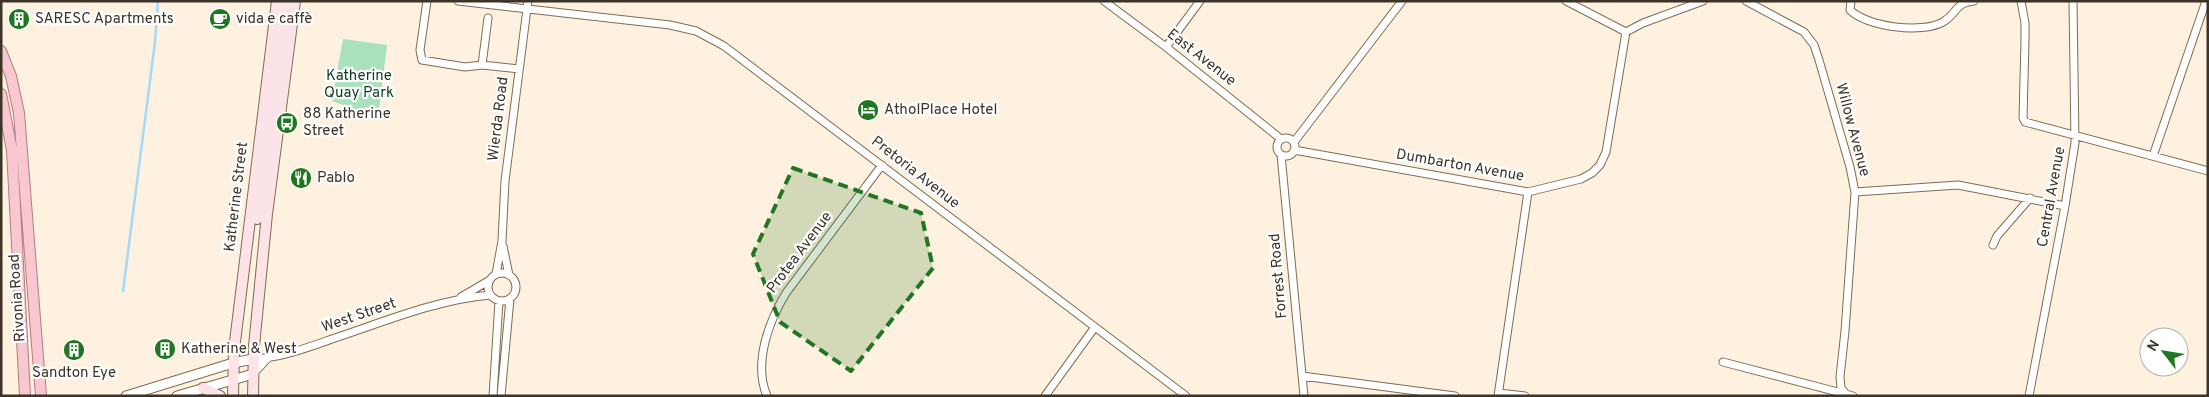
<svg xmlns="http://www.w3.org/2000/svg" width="2209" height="397" font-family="Overpass,sans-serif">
<rect width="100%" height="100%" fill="#fff1df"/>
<path fill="#a9e1bc" d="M343,39L387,45L379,111L357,110L332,101Z"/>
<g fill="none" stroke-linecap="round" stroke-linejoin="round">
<path stroke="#a5d9fa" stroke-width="2.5" d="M123,291L155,42L158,1"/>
<g stroke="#806c51" stroke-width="9">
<path id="minor" d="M427,1L420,50L422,60L465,67L482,65L519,69
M458,1L670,25L696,31L724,46L1186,396
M1104,1L1166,47L1281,139
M1566,1L1626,32L1643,23L1703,1
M1746,1L1804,32L1814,45L1819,60L1850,167L1855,192L1845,331L1840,377L1841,388L1845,393
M1851,1L1850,10C1867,27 1922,34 1943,22C1957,14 1954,3 1974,1
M2021,1L2025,23V41L2023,118L2025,122L2208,171
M1166,47L1200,1
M482,65L488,18
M1277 147a9 9 0 1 1 18 0a9 9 0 1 1-18 0Z
M1294,142L1402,1
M1294,150L1528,192L1581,179L1592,173L1600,165L1606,152L1626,32
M1281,155L1304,396
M2153,156L2206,1
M1855,192L1958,185L2065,206
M1993,245L1997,236L2030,198
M503,246L509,275
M488 287a14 14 0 1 1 28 0a14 14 0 1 1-28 0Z
M496,274L502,241L505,181L528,1
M461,297L490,280
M253,359C281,358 309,347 335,338C386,321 436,300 490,295
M1723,362L1853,396
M253,374L268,358
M1302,376L1455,396
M1499,393L1525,396
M493,396L499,301
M501,396L510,299
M767,396C753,363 769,321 786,293L882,165
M1045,396L1095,327
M1498,396L1528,192
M2029,396L2065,206L2075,143L2073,1"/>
</g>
<g stroke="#806c51" stroke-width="11">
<path id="tertiary" d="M126,396L233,363L253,359
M177,396L253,374"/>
</g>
<g stroke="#806c51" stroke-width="12">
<path id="secondary" d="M257,219L286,1
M203,388L220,396
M233,396L234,350L277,1
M253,396L254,346L267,214L295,1"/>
</g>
<g stroke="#b37c81" stroke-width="12">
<path id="primary" d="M1,51L11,76L19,113L41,396
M1,94L12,150L25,396"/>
</g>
<use href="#minor" stroke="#fff" stroke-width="7"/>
<use href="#tertiary" stroke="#fff" stroke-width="9"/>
<use href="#secondary" stroke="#fbe3e8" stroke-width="10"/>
<use href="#primary" stroke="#f8c7d0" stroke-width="10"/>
</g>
<path fill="#217622" fill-opacity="0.2" stroke="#217622" stroke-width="4" stroke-dasharray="10 6" stroke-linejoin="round" d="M793,168L921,213L933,268L851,371L780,322L753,254Z"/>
<defs>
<g id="building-disc" transform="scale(1.125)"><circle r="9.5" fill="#217622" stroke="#fff"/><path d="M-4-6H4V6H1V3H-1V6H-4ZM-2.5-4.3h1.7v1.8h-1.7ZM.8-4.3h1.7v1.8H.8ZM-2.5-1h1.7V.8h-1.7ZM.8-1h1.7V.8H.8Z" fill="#fff"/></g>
<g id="cafe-disc" transform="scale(1.125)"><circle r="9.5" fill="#217622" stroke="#fff"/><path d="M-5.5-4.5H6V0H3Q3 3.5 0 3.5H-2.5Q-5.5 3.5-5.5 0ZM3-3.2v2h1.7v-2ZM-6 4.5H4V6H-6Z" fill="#fff"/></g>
<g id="hotel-disc" transform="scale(1.125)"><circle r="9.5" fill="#217622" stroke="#fff"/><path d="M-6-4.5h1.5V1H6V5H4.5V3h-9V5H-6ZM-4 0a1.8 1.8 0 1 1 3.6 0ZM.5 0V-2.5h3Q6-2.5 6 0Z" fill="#fff"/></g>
<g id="bus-disc" transform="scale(1.125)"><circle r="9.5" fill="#217622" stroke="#fff"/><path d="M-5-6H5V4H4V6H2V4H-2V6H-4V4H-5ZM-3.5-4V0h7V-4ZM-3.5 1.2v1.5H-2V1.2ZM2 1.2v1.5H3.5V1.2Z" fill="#fff"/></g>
<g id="restaurant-disc" transform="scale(1.125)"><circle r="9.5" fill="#217622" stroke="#fff"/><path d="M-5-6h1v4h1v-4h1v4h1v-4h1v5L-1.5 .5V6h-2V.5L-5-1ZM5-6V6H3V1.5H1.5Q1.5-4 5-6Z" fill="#fff"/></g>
</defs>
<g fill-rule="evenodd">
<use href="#building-disc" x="19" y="19"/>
<use href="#cafe-disc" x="220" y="19"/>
<use href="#hotel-disc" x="868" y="110"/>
<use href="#bus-disc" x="287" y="123"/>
<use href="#restaurant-disc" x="301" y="178"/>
<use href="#building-disc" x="165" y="349"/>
<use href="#building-disc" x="74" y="350"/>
</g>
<g text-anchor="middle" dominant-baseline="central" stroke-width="4.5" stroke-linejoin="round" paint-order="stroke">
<g font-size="15" fill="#3c3428" stroke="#fff" text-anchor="start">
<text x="35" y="19">SARESC Apartments</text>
<text x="236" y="19">vida e caffè</text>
<text x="884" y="110">AtholPlace Hotel</text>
<text x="303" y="114">88 Katherine<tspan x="303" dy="17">Street</tspan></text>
<text x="317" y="178">Pablo</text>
<text x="181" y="349">Katherine &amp; West</text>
<text x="74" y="373" text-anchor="middle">Sandton Eye</text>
</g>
<g font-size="15" fill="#3c3428" stroke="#fff">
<text transform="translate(1201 58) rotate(38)">East Avenue</text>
<text transform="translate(499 119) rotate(-83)">Wierda Road</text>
<text transform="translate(1852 130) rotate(75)">Willow Avenue</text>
<text transform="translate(1460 166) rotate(10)">Dumbarton Avenue</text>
<text transform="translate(915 173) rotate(38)">Pretoria Avenue</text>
<text transform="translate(237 197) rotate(-83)">Katherine Street</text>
<text transform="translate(2052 197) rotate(-80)">Central Avenue</text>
<text transform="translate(800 253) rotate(-53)">Protea Avenue</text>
<text transform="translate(1279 276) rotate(-95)">Forrest Road</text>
<text transform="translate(18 298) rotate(-94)">Rivonia Road</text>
<text transform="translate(359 316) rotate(-19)">West Street</text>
</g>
<g font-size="15" fill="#093d22" stroke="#fff">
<text x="359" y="76">Katherine<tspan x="359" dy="17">Quay Park</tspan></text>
</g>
</g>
<rect width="2209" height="397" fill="none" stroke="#3c3428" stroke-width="5"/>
<g transform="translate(2164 352) rotate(301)"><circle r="24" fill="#ffffff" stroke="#b1aea9"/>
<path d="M0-4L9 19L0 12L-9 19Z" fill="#217622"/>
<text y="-8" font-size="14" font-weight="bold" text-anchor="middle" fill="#3c3428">N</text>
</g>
</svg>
